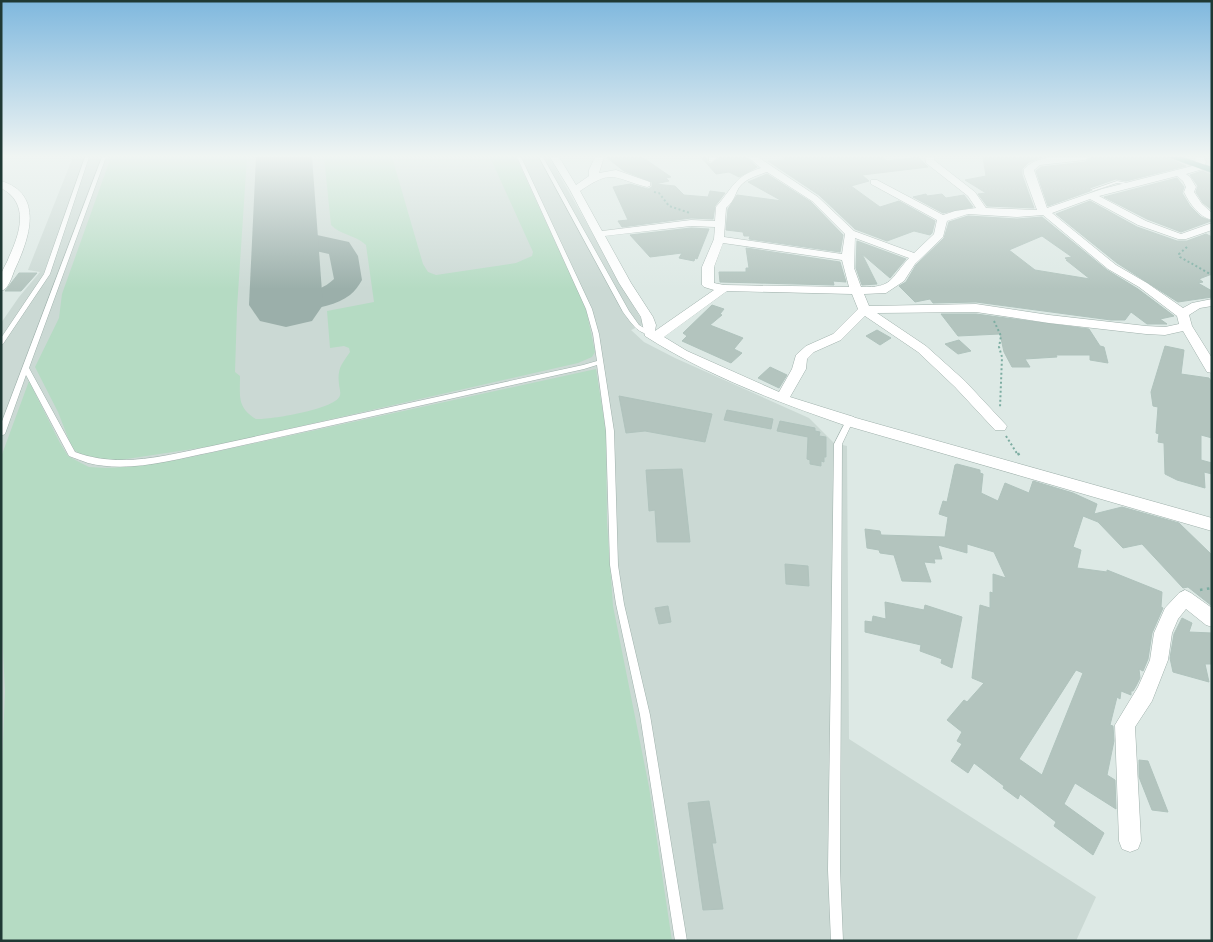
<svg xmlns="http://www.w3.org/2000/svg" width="1213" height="942" font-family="'Roboto Condensed',sans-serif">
<rect width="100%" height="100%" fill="#dde9e5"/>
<path fill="#cbd9d4" d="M73,157H549L644,324L631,330L644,342L675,358L809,418L834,443L847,446L849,739L1096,897L1076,941H1V323L19,297L40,272L28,270Z"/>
<path fill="#b5dbc3" d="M111,157H247L237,308L235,372L240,376C240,397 237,407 256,419C269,420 338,409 340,395C341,392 339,387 339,384C337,368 342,364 350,352L349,348L344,346L330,348L327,311L374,302L366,245C356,235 340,235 331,225L324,157H392L423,264L428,272L436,275L516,263L532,256L533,252L490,157H516L586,309L595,352L592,357L578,363L213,446L113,461L82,456L72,448L58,412L35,367L59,318L62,294Z
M596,369L606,432L607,523L613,606L649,787L672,941H1V793L5,691L1,612V457L29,381L60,443L68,456L81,463L89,467L106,468L126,467L187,458Z"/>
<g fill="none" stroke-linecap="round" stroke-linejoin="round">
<path fill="#9bafaa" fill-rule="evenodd" d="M285,228L349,242L358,256L362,280C359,285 355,291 350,295C326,313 269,318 251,291C257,272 257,278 270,266C280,257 279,255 295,259L299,265C294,272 282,282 280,289C296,298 321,292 334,279L329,254L276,242L272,236L276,230Z"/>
<path fill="#9bafaa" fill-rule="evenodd" d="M256,157H312L323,305L312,321L286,327L260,321L249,305Z"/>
</g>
<path fill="#b3c4be" stroke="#b0c3bd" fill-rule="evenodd" d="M606,157H642L671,177L666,178L669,181L655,184L675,186L684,195L708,197L710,191L725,193L715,206L713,219L691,218L622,227L618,221L628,220L613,187L630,184L648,189L652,187V182L624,171Z
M701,157H707V162L711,164L720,157H746L757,167L739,177L729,172L716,174Z
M783,157H882L887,161L918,157L928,167L862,175L869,181L851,186L880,207L899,201L935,221L932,233L930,235L914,231L887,241L855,229L819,195L768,161L786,160Z
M983,157H1042L1029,162L1022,169V175L1034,208L987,206L978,194L986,193L965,180L986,176Z
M1091,157H1166L1186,166L1126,181L1116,179L1090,188V191L1048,206L1036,171L1041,167L1085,162Z
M1202,171L1212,175V210L1203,203L1196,192L1198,186L1190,175Z
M767,174L811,202L843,235L840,252L749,239L750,236H744L743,232L726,230L728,209L737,195L782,201L748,182Z
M1177,178L1184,187L1182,193L1190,206L1201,217L1211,221L1181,232L1147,219L1104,197Z
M926,194L927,196L942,194L946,198L964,195L973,207L943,213L913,197Z
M1090,201L1137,227L1177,241H1187L1206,234L1212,237V274L1199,279L1203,282L1198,283L1212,291V297L1178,302L1117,263L1056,214Z
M968,216L1017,219L1042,217L1107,270L1138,289L1174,316L1160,319L1167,324H1147L1131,312L1125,320H1111L976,302L933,303L930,299L915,302L899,286L906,282L916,265L944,238L949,222ZM1042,236L1072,257L1065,258L1068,260H1066L1090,279L1035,270L1009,250Z
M691,228L709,229L697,259L695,258L694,261L679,258L682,253L650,257L630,235Z
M857,241L906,259L890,278L862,254L877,284L862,285L856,268Z
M746,248L840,262L846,282L833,281L834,285L720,282L719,272H746V268H749Z
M19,273H37L21,291H5Z
M712,305L724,309L720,314L722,315L710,325L743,338L734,349L742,353L731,363L682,341L687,336L683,333Z
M941,314H976L1089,329L1100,346L1104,347L1108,363L1090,360V355H1056L1057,357L1025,359L1030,367H1012L1004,352L1000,334L958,336Z
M877,330L891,338L880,345L866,336Z
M959,340L971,351L958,354L945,344Z
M1165,346L1184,350L1181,374L1209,378L1212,383V438L1201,435V460L1212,463V474L1204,472L1205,488L1177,480L1165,474L1164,443L1158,442L1159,434L1156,433L1158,407L1153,406L1151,392Z
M770,367L787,375L779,388L758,378Z
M619,396L712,414L705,442L645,431L626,433Z
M727,410L773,419L771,429L724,420Z
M780,421L815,428V431L820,432L819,436L826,437V457H824V462L821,461V466L810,464V460L807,459L808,437L777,431Z
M957,464L980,470V473L983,474L981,493L998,501L1005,483L1029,493L1033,481L1073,493L1097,504L1094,514L1122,507L1179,523L1212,555V606L1188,587L1183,588L1142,544L1123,548L1098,522L1083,516L1073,547L1081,550L1077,568L1107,572V570L1162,592L1161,607L1163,608L1152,633L1148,659L1143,671L1139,669L1140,678L1136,686L1133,691H1131V695L1121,691L1120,699L1117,697L1110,725L1113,726L1114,741L1107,775L1115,780L1116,809L1075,783L1064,804L1104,833L1093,855L1054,826L1056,822L1020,794L1018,799L1003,788L1004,786L974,763L968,773L951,761L962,744L957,741L962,732L947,720L964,700L967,702L984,683L972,678L980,605L990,608V592L993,593V574L1006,578L994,552L967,544V553L938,545L942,559H934L935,563L924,562L931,582L902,581L894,555L880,553L879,550L867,548L865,529L880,531L881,535L945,537L948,517L939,514L943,501L947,502L955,465ZM1076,670L1083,673L1042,775L1019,759Z
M682,469L690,542H657L655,510L649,511L646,470Z
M785,564L808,566L809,586L786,584Z
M885,602L924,610L925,605L962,617L952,668L941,663L942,659L920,651L921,645L865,632V621L872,622L873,616L886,619Z
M668,606L671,622L659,624L655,608Z
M1182,618L1192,623L1189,632L1212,633V664H1205L1209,682L1173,672L1170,658L1174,634Z
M1139,760L1148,761L1168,812L1152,810L1139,777Z
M709,801L716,843H712L723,909L703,910L688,803Z"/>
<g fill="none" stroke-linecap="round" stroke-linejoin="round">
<g stroke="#a0b1ac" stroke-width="1">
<path id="service" d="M85,157H89L50,274L3,344L1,345V338L44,274Z
M102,157H106L29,368L75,452C120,469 167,455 212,446L583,365L597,361L593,334L586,309L517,157H521L592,309L599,334L614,431L618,565L624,604L650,715L687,941H675L640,715L616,604L610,565L606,431L597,365L584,369L212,452C172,460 129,473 88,463C82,461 75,458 69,456L26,375L5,434L1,436V424Z
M539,157H543L629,311L639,325L651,332V334C638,335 630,321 623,312Z
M1117,181L1133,184L1131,185L1117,183L1093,191L1091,190Z
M847,419H851L853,421L842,444L840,870L843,941H831L828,870L834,444Z"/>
</g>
<g stroke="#a0b1ac" stroke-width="1">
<path id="minor" d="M550,157H559L576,185L589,176V170L595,157H604L599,173L616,170L650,182V186L647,187C613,178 613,168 580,191L602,231L691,220L715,221L716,207C733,188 734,176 761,168L748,157H758L818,197L854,231L914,253L934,234L937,220L871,184V180H877L943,215L955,211L976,208L968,196L926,163L925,157H934V160L975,192L986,208L1037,210L1024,174V169C1039,153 1069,157 1089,157L1085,160L1040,165L1034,170L1047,208L1102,189L1196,165L1195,157H1204L1206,162L1203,169L1186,174L1190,177L1196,187L1194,192L1202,204L1212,213V220C1198,216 1190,204 1184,192L1186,187L1183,181L1177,176L1099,196L1146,221L1181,234L1212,223V230L1186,239H1178L1138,225L1090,199L1052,213L1116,265L1147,283L1183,308L1192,303L1212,299V306L1200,308L1189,315L1192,326L1212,358V373L1207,372L1183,331L1165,335L1146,334L1049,323L976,312L877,313L926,346L965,381L1007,426L1005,430H995L955,387L918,352L865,316L841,340L814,352L807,359L806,369L790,397L854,417L856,421L854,425H844C775,401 706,375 645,336L641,317L619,283L570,190ZM767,172L812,201L845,234L842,254L724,237L726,208C732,203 734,198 737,191C742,180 755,176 767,172ZM968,214L1017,217L1043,215L1108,269L1139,287L1177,316L1179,324L1165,327L1146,326L1049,315L976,304L869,306L864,294L886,293L904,281L915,264L943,237L947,221ZM691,226L715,227L714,239L702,267V285L704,287L714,290L655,331L656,325L653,317L631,283L605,236ZM855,238L909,258C890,279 893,288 861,287L854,268ZM723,243L842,260L849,287L724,285L714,283V267ZM727,291L852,294L858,309L833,334L806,346L796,355L792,369L779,392L687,351L664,337Z
M709,157H718L712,162L709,161Z
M1,181C45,194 29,239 15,269C12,276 9,289 1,291C1,286 0,280 1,275C2,270 7,263 9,257C20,233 30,203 1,188Z
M1185,590L1191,593L1212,608V627L1206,625L1186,609L1178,619L1172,633L1168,660L1152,701L1135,727L1141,841L1138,849L1130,852L1122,849L1119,841L1115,725L1138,687L1150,660L1154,633L1165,608L1179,593Z"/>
</g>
<g stroke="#a0b1ac" stroke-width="1">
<path id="tertiary" d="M849,416L1212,518V531L844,425L842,421L844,417Z"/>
</g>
<g stroke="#bcc4c2" stroke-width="1">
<path id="primary" d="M1168,157H1182L1212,167V173Z"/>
</g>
<path stroke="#7dada2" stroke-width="2" stroke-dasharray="2 2.5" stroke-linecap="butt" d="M654,192L659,193L669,206L690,213
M1187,247L1179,254L1180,257L1212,275
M994,321L1001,336L999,347L1002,357L1000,408
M1006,436L1018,455"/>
<path stroke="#7dada2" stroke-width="2.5" stroke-dasharray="2.5 4.5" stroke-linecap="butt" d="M1018,453L1020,457
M1200,590L1212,588"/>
<use href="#service" fill="#fff" fill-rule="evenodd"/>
<use href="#minor" fill="#fff" fill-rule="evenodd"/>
<use href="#tertiary" fill="#fff" fill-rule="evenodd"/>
<use href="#primary" fill="#61a095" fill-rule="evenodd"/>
</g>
<linearGradient id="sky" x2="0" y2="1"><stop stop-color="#7fb8de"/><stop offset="0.54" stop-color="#f0f5f3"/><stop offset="1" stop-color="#f0f5f3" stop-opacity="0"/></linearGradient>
<rect width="1213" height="289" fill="url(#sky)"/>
<rect width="1213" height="942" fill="none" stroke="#1f3934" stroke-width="5"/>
</svg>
